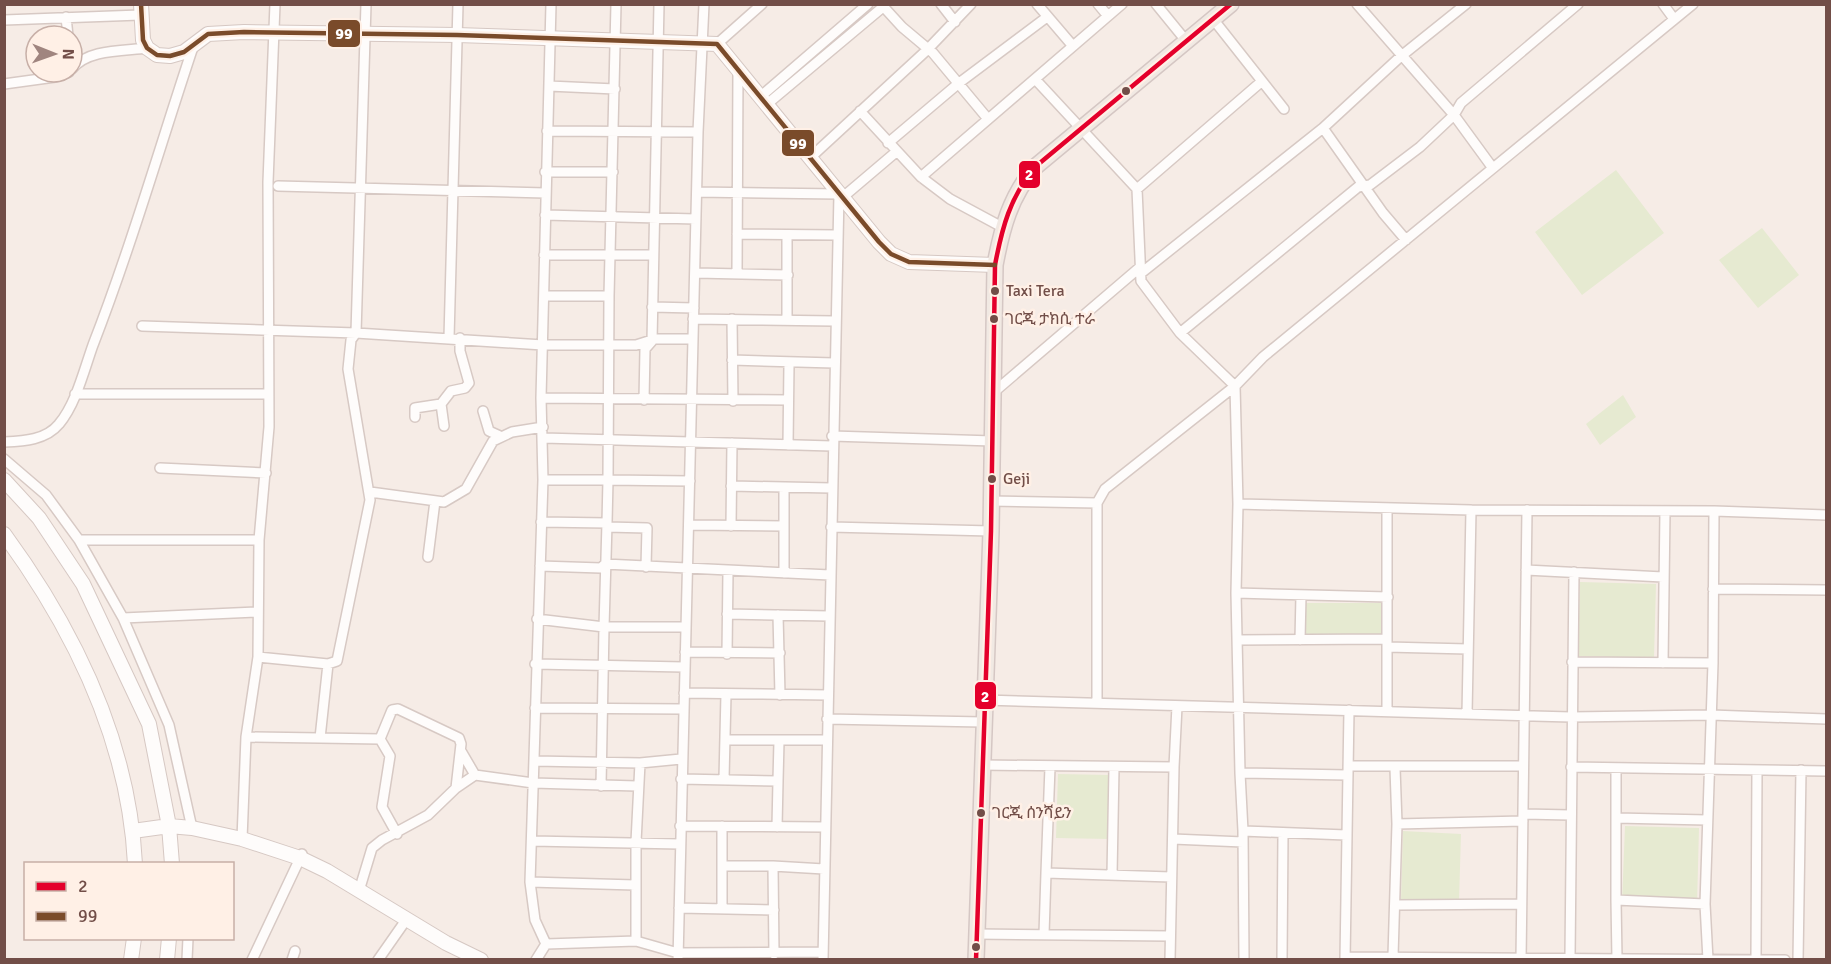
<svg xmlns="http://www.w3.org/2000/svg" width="1831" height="964" font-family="Signika,'Noto Sans Ethiopic',sans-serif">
<rect width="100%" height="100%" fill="#f6ece6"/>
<path fill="#e6ead1" d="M1616,170L1664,233L1582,295L1535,232Z
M1762,228L1799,275L1758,308L1719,260Z
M1623,395L1636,417L1600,445L1586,424Z
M1580,582L1656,584L1654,658L1578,656Z
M1303,603H1384V639H1303Z
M1058,774L1110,775L1109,839L1056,838Z
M1625,826L1699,828L1697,905L1622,903Z
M1403,831L1461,834L1459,902L1401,900Z"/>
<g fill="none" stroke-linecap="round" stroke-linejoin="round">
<g stroke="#d7c9c4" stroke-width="12">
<path id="street" d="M881,4L902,27L933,53L988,119
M941,4L955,22
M1037,4L1072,45
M1098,4L1108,16
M1156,4L1187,42
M1357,4L1454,115L1492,167
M1663,4L1674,19
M66,17L68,36
M1213,19L1284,109
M4,20L140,15
M717,44L762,4
M72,69C87,49 124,51 147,48
M1035,79L1137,189L1141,281L1180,333L1235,386L1238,504
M4,84L55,77L69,72
M549,86L615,89
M760,97L868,4
M766,105L883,7
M860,111L921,177L950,199L1002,227
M1323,128L1383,213L1406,240
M547,131L698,132
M888,143L959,83L1047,17
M811,157L927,50L971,4
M545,172H613
M921,177L1122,4
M278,186L545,193
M1137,189L1261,82
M697,192L839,194L823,960
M843,197L896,152
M545,215L696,219
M737,234L836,235
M787,235V320
M544,255H652
M696,273L788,275
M737,274L738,70
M1140,274L1323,128L1400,57L1466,4
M544,296H609
M652,307L694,308
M693,319L834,321
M732,319L733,401
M142,326L356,333L543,345H636L655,339H693
M1180,333L1358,187L1370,185L1420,147L1454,115L1461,103L1578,4
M449,338L458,4
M732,360L834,363
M994,392L1139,268
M75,394H268
M541,398L788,400
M644,400L645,349L652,341L659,4
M483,411L489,431L500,436
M415,417V408L441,404
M444,426L441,404L451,391L465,388L469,383L460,351V338
M832,436L993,441
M543,438L832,446
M4,442C24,441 46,440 59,424C76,404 84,370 93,345C131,247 160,146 193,47
M788,445L789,364
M4,459L46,495L79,540L123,618L169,725L192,828
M160,468L266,473
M543,480H608L609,296L616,4
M731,486L831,488
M784,487V573
M370,492L444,502L466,489L493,441L512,432L543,427
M991,501L1097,503L1105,489L1235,386L1263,357L1693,4
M1387,508V711
M607,523L608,480L690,481
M689,525L784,526
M731,526L732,443
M607,527L647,528L646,567
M831,527L991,531
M79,540H259
M428,557L435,501
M540,566L601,568L605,564L830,575
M1526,570L1663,577
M1713,589L1826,590
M1236,593L1388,597
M727,614L829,616
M778,615L780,695
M123,618L258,612
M537,619L604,627L607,523L541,522
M1237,640L1387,639
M1300,640L1301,595
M1387,647L1468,649
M685,652L780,653
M727,654L728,571
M258,657L328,664L337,661L370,500L348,369L351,340L356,333L366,4
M1572,662L1713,663
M1663,663L1665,511
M535,664L684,667
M684,693L828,695
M984,700L1571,717L1711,715L1826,719
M1097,703V503
M535,708L683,709
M1467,714L1471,510L1714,511L1826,515
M827,719L983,722
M246,737L320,738L328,664
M320,738L380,739L392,710L398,709L459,738L461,744L456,788L428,815L382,840L372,848L359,891
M380,739L390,756L382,807L397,834
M725,740H827
M461,751L475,775
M534,761L640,763L681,759
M640,763L636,842V941L678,953L823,952
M981,765L1174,767L1177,706
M1348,766H1523
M1571,767L1826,771
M1616,769V818
M1240,773L1243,831L1244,960
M1347,775L1240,773L1236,593L1238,504L1471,510
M681,779L778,781L777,827
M724,779L726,694
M778,781L779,741
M601,786L604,627H686
M456,788L475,775L533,783L637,786
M1523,814L1570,815
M1397,824L1523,821
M680,826L825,827
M1243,831L1346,835
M242,839L246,737L258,657L259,540L269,427L268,182L275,4
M1173,839L1243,842
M532,841L680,844
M722,866H773
M1046,873L1050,767
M1112,875L1114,768
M530,882L635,885
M1616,900L1617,959
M1705,904L1616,900V818L1707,820
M1396,905L1520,904
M679,908L774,910
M722,909V826
M976,934L1170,936
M1044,934L1046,873L1171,877
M546,944L535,920L530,882L543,480L541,398L551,4
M546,944L636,941
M774,954L773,866L824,869
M1393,956L1397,824L1395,768
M1345,957L1785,960
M1570,957L1574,572
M1756,958L1757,770
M187,960L188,938
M252,960L302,854
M292,960L295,951
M378,960L406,920
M536,960L546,944
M678,960L698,132L704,4
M1170,960L1174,767
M1282,960L1283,834
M1345,960L1349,710
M1521,960L1527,510
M1708,960L1705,904L1713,663L1714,511
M1798,960L1801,770"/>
</g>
<g stroke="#d6c8c3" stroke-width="16">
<path id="secondary" d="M141,4L143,40L147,48L157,55L170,56L184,52L208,34L244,32L457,35L717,44L879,242L891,254L909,262L995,265
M4,480L39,518L83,584L149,724L169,826L172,864
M4,534C75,631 129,742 135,864
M133,831L169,826L192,828L242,839L300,858L327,871L446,943L481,960
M131,960L134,938
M167,960L169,938"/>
</g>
<g stroke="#d5c7c4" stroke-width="18">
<path id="primary" d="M976,960L991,531L995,265C1002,228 1010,197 1035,167L1231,4"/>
</g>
<use href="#street" stroke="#fefcfb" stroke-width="9"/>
<use href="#secondary" stroke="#fefcfb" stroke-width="14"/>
<use href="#primary" stroke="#f1e9e3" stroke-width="15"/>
<g stroke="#fff0e6" stroke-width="9">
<path id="bus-1" d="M976,960L991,531L995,265C1002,228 1010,197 1035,167L1231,4"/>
</g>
<g stroke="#fff0e6" stroke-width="9">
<path id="bus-2" d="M141,4L143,40L147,48L157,55L170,56L184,52L208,34L244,32L457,35L717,44L879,242L891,254L909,262L995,265"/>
</g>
<use href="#bus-1" stroke="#e4002b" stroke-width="4.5"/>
<use href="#bus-2" stroke="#7a4b2a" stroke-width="4.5"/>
</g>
<g fill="#724e48" stroke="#fff0e6" stroke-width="2">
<circle cx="1126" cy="91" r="5"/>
<circle cx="995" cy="291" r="5"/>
<circle cx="994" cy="319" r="5"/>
<circle cx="992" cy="479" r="5"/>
<circle cx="981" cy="813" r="5"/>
<circle cx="976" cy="947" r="5"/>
</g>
<g text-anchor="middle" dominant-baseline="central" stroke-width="5" stroke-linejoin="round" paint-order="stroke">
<g font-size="16" fill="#724e48" stroke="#fff0e6" text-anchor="start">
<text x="1006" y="291">Taxi Tera</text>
<text x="1005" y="319">ገርጂ ታክሲ ተራ</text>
<text x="1003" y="479">Geji</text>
<text x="992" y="813">ገርጂ ሰንሻይን</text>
</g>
</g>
<g stroke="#fff0e6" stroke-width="2">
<rect x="327" y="19" width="34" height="29" rx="6" fill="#7a4b2a"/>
<rect x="781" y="129" width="34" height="28" rx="6" fill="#7a4b2a"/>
<rect x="1018" y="160" width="23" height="29" rx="6" fill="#e4002b"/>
<rect x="974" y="681" width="23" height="29" rx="6" fill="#e4002b"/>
</g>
<g font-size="16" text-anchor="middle" font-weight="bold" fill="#fff">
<text x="344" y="39">99</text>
<text x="798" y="149">99</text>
<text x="1029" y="180">2</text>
<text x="985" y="702">2</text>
</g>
<rect width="1831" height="964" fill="none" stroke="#724e48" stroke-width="12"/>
<rect x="24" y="862" width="210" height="78" fill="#fff0e6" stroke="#c7afa7" stroke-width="1.5"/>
<rect x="36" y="882" width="30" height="9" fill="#e4002b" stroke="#c7afa7" stroke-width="1.5"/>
<text x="78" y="892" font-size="18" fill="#724e48">2</text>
<rect x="36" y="912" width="30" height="9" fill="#7a4b2a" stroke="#c7afa7" stroke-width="1.5"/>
<text x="78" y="922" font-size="18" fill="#724e48">99</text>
<g transform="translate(54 54) rotate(91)"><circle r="28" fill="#fff0e6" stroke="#c7afa7" stroke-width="1.5"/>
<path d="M0-4.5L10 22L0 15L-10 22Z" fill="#a0857f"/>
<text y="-9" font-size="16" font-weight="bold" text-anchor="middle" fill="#724e48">N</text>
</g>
</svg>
